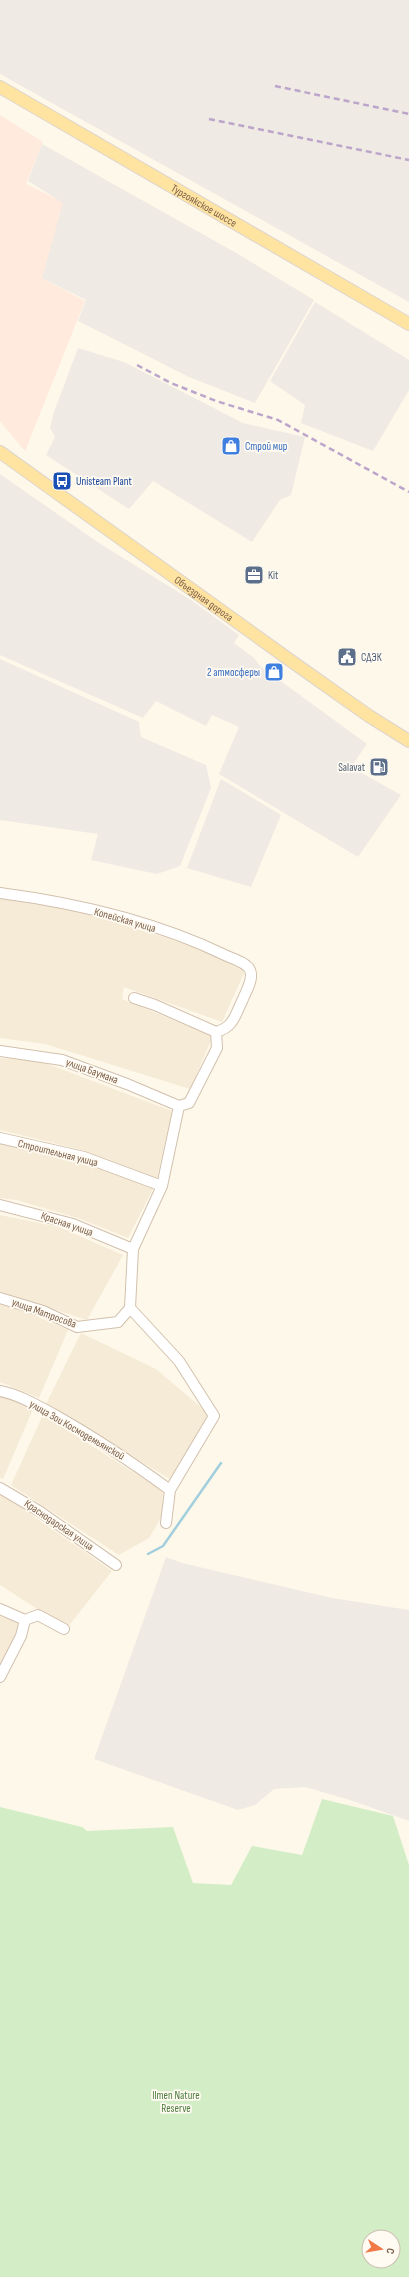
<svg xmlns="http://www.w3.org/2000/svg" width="409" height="2277" font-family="'Sofia Sans Condensed',sans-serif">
<rect width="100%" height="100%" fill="#fef8ea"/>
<path fill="#f6ebd7" d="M0,898L58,905L197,947L245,971L222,1022L124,987L122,999L213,1036L190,1089L45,1044L0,1038Z
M0,1058L40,1061L172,1111L157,1178L82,1150L0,1130Z
M0,1143L84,1163L154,1187L128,1238L78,1218L16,1200L0,1198Z
M0,1215L59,1227L123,1255L87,1320L0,1292Z
M0,1303L9,1304L68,1330L39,1398L0,1382Z
M81,1333L156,1369L209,1414L170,1479L46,1404Z
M0,1395L33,1409L3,1479L0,1478Z
M43,1415L163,1491L161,1518L149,1538L119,1555L11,1485Z
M0,1495L6,1497L112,1571L67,1628L0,1585Z
M0,1613L21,1623L19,1636L0,1670Z"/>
<path fill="#ffeadd" d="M0,115L43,142L26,184L65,203L42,278L85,301L25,451L0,421Z"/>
<path fill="#efeae3" d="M0,0H409V302L0,74Z
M42,144L238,254L314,300L255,403L189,377L78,321L86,300L42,278L63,203L28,181Z
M315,302L409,360V390L373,451L301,423L305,405L270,381Z
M78,348L124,362L243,423L305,437L291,495L280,500L252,542L153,481L129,509L46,455L55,437L50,428L54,412Z
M0,474L99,543L191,600L239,635L234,643L254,658L260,666L367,744L351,767L401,795L358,857L219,774L239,727L212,715L206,726L156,701L143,718L0,655Z
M0,659L139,722L141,737L206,765L211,788L180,866L157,874L91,860L98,834L0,820Z
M221,779L281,815L251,887L187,868Z
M166,1557L182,1563L332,1598L409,1610V1821L350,1800L305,1787L274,1789L255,1805L238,1810L94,1759Z"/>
<path fill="#d3eec6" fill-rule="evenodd" d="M322,1799L393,1816L409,1865V2277H0V1807L82,1827L87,1831L173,1827L193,1883L231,1885L252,1846L302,1855ZM369,2237H393V2261H369Z"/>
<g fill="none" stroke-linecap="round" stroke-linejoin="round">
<path stroke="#a1cfdd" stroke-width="2.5" d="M148,1554L163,1546L221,1463"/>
<g stroke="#d2c0ad" stroke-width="12">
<path id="minor" d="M0,893C77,903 157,922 227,956C234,959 247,963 250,970C254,979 246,991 243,999C235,1015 234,1027 216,1032L217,1048L189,1103L179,1106
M134,998L155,1005L216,1032
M0,1051L62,1060L127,1084L179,1106
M0,1138L84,1157L162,1186
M0,1205L73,1224L133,1249
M0,1298L43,1311L77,1327L118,1322L130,1308
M0,1391C20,1395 38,1406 55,1415C96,1438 133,1463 170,1490
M0,1488L39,1511L116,1565
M166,1523L170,1490L214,1416L179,1361L130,1308L133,1249L162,1186L179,1106
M0,1609L25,1620L21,1636L0,1677
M25,1620L38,1615L64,1629"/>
</g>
<g stroke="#ddd5d0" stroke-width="14">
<g id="major">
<path id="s1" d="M0,87L409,324"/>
<path id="s2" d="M0,452L301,668L369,716L409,741"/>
</g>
</g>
<use href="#minor" stroke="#fff" stroke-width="10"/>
<use href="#major" stroke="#ffe3a0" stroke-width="12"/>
<path stroke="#bca5cb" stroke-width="2.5" stroke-dasharray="6 4" stroke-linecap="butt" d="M275,86L409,114
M209,119L409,160
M137,365L171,383L216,401L278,420L409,492"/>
</g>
<defs>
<g id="shop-square" transform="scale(1)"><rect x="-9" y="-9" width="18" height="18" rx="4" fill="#3f7fe0" stroke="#fffbf2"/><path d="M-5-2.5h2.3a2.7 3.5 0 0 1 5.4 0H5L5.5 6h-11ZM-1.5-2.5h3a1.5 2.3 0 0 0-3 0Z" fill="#fff"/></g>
<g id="bus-square" transform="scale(1)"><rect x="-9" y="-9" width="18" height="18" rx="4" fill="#1a4fb4" stroke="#fffbf2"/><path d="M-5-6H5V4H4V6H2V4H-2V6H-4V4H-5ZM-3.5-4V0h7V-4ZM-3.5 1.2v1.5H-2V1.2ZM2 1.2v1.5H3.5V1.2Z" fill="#fff"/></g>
<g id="office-square" transform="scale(1)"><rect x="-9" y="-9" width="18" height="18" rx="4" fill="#5c6f8a" stroke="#fffbf2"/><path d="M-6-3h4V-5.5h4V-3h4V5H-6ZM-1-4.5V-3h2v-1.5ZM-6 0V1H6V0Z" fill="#fff"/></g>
<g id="civic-square" transform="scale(1)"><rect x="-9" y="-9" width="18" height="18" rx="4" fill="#5c6f8a" stroke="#fffbf2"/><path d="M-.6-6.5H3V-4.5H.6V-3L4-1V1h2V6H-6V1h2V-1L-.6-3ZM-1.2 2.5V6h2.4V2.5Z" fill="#fff"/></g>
<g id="fuel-square" transform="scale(1)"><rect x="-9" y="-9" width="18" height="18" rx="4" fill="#5c6f8a" stroke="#fffbf2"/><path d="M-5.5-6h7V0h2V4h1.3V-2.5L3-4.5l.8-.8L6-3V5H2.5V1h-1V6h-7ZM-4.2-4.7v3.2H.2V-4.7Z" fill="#fff"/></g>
</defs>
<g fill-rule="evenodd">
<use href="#shop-square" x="231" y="446"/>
<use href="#bus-square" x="62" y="481"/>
<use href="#office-square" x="254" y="575"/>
<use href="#civic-square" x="347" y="657"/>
<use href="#shop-square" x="274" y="672"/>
<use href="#fuel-square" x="379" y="767"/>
</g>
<g text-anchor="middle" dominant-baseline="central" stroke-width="3.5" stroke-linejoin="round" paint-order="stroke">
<g font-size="11" fill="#7c5f4a" stroke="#fffbf2">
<text stroke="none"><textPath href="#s1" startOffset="236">Тургоякское шоссе</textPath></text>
<text stroke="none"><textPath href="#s2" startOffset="251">Объездная дорога</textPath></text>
<text transform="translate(125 920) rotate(16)">Копейская улица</text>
<text transform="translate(92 1071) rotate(20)">улица Баумана</text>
<text transform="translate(58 1153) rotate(14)">Строительная улица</text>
<text transform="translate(67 1224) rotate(19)">Красная улица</text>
<text transform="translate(44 1313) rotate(20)">улица Матросова</text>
<text transform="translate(77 1430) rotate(30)">улица Зои Космодемьянской</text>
<text transform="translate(59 1525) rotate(34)">Краснодарская улица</text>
</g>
<g font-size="11" fill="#366cbe" stroke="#fffbf2" text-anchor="start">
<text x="245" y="446">Строй мир</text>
<text x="260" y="672" text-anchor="end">2 атмосферы</text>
</g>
<g font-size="11" fill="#164399" stroke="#fffbf2" text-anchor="start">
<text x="76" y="481">Unisteam Plant</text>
</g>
<g font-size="11" fill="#4e5e75" stroke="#fffbf2" text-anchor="start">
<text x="268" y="575">Kit</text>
<text x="361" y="657">СДЭК</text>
<text x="365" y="767" text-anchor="end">Salavat</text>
</g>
<g font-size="11" fill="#4c7c3e" stroke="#fffbf2">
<text x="176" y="2095">Ilmen Nature<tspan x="176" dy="13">Reserve</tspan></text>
</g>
</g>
<g transform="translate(381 2249) rotate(102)"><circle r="19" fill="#fffbf2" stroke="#cbbdaf"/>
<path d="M0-3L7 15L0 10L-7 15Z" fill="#f07947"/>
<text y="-6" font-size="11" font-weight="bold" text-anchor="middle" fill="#7c5f4a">С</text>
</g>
</svg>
